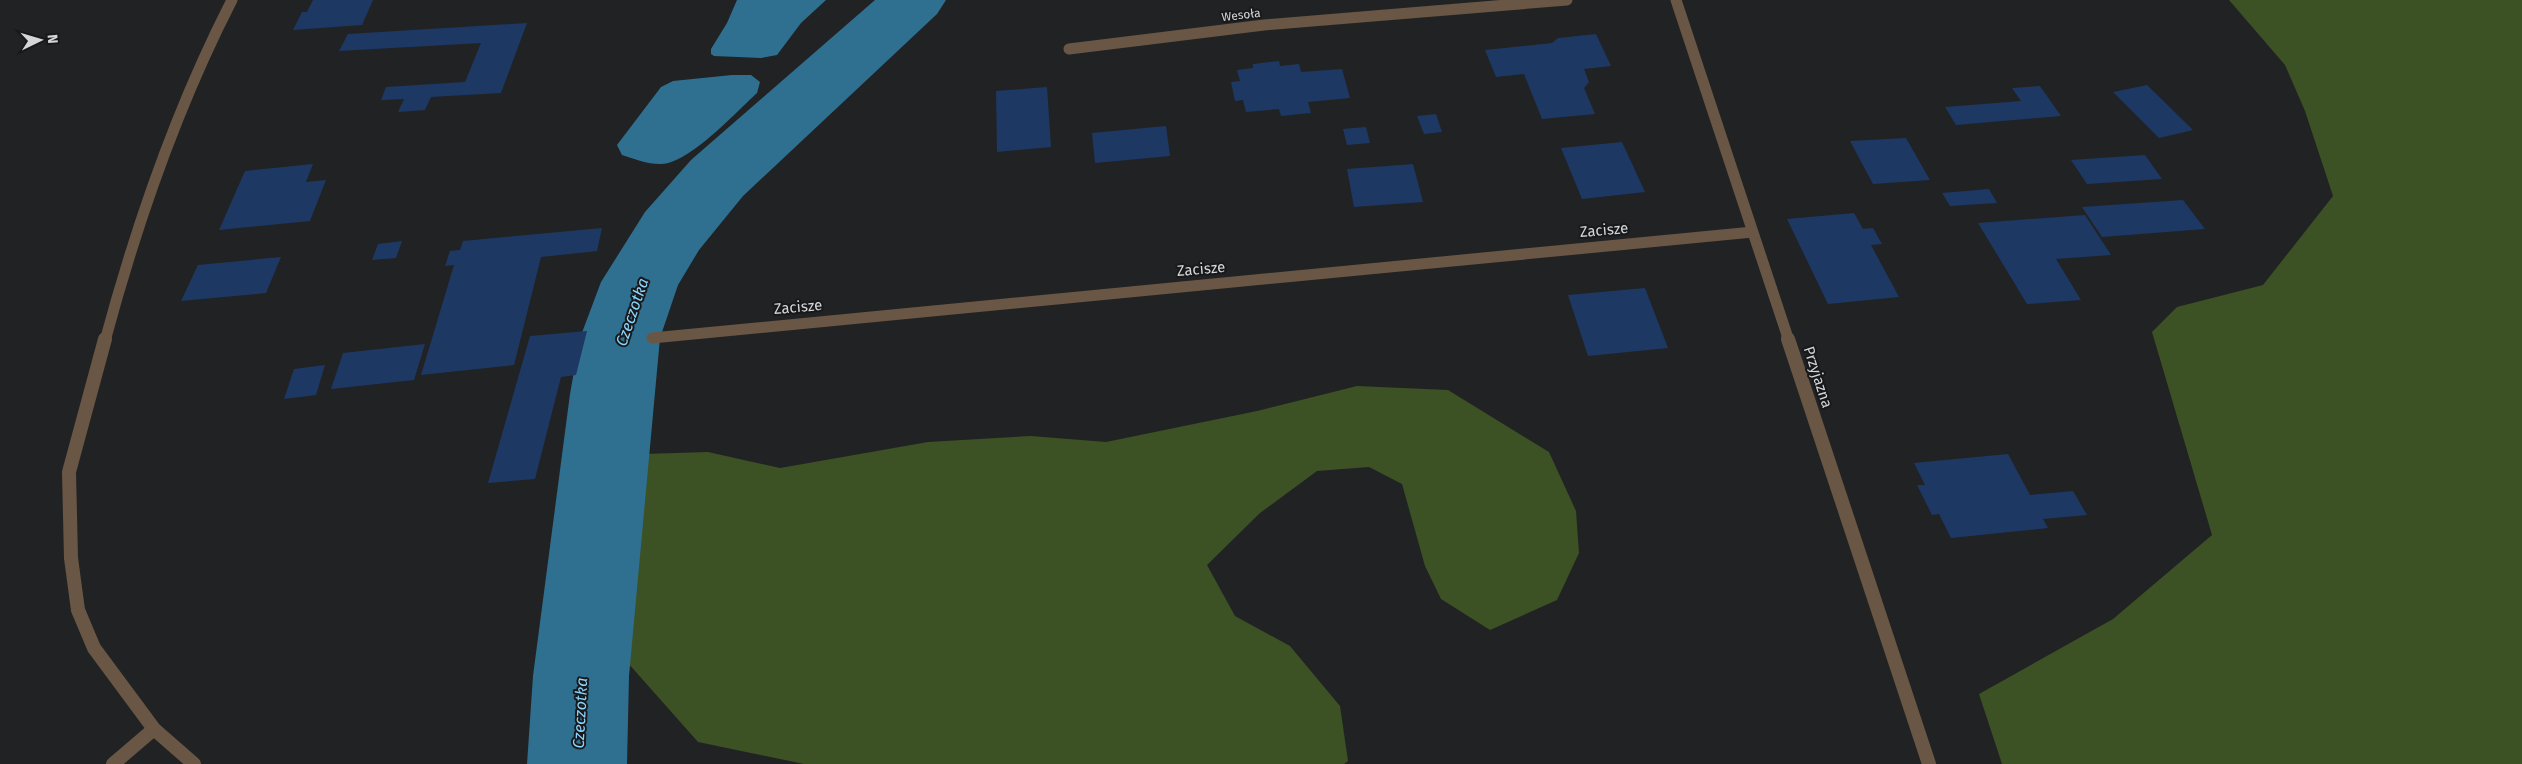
<svg xmlns="http://www.w3.org/2000/svg" width="2522" height="764" font-family="'Fira Sans',sans-serif">
<rect width="100%" height="100%" fill="#212224"/>
<path fill="#3c5124" d="M2229,0H2522V764H2002L1979,694L2113,619L2212,535L2152,332L2177,307L2263,285L2333,196L2305,111L2285,65Z
M1357,386L1448,390L1549,452L1576,511L1579,553L1557,600L1490,630L1441,599L1425,566L1402,484L1369,467L1317,471L1260,513L1207,565L1235,616L1290,646L1340,706L1348,761L1344,764H804L698,742L627,662L625,494L643,454L708,452L780,468L928,442L1031,436L1106,442L1257,411Z"/>
<path fill="#2f7091" d="M737,0H826L801,23L777,55L761,58L714,56L711,54V49L727,23Z
M732,75H751L760,82L757,93C736,112 688,165 660,164C647,164 634,159 622,155L617,145L661,87L673,81Z"/>
<g fill="none" stroke-linecap="round" stroke-linejoin="round">
<path fill="#2f7091" fill-rule="evenodd" d="M875,0H946L937,14L743,196L699,250L678,285L660,338L629,676L627,764H527L533,676L570,394L580,338L601,282L645,212L691,160Z"/>
</g>
<path fill="#1e3864" d="M313,0H373L362,25L293,30L302,12H307Z
M527,23L501,93L431,97L425,110L398,112L404,99L381,100L386,87L465,82L481,43L339,51L348,34Z
M1596,34L1611,66L1584,69L1589,82L1584,88L1595,114L1542,119L1524,74L1496,77L1485,50L1552,43L1558,38Z
M1279,61L1280,66L1299,64L1301,72L1342,69L1350,98L1308,102L1311,113L1281,116L1279,109L1246,112L1243,100L1235,101L1231,82L1240,81L1237,70L1253,68V64Z
M2147,85L2193,130L2159,138L2113,92Z
M2040,86L2061,116L1956,125L1945,107L2021,101L2012,88Z
M1047,87L1051,147L997,152L996,91Z
M1436,114L1442,132L1424,134L1417,116Z
M1166,126L1170,156L1095,163L1092,133Z
M1366,127L1370,143L1347,145L1343,129Z
M1906,138L1930,180L1873,184L1850,141Z
M1622,142L1645,192L1582,199L1561,148Z
M2145,155L2162,179L2087,184L2071,160Z
M313,164L306,182L326,180L310,221L219,230L245,171Z
M1413,164L1423,202L1354,207L1347,169Z
M1989,189L1997,203L1950,206L1942,193Z
M2183,200L2205,229L2102,237L2082,207Z
M1854,213L1863,229L1873,228L1882,244L1871,245L1899,297L1828,304L1787,219Z
M2085,215L2111,255L2056,259L2081,300L2027,304L1978,223Z
M602,228L597,251L541,257L514,365L421,375L454,265L445,266L450,251L460,250L463,241Z
M402,241L396,258L372,260L378,244Z
M281,257L266,293L181,301L198,265Z
M1645,288L1668,348L1588,356L1568,295Z
M587,331L576,375L561,377L535,479L488,483L530,336Z
M425,344L414,380L331,389L343,353Z
M325,365L316,395L284,399L294,369Z
M2008,454L2030,495L2073,491L2087,515L2043,519L2048,528L1951,538L1939,514L1932,515L1917,485H1925L1914,463Z"/>
<g fill="none" stroke-linecap="round" stroke-linejoin="round">
<path stroke="#6a5645" stroke-width="11" d="M1676,0L1789,341
M1069,49L1264,25L1567,0
M652,338L1753,232
M105,341C137,222 176,109 232,0"/>
<path stroke="#6a5645" stroke-width="14" d="M105,339L69,472L71,558L78,610L94,648L154,729L194,764
M1788,339L1929,764
M113,764L154,729"/>
</g>
<g text-anchor="middle" dominant-baseline="central" stroke-width="4" stroke-linejoin="round" paint-order="stroke">
<g font-size="12" fill="#d5d6d7" stroke="#17191b">
<text transform="translate(1241 15) rotate(-7)">Wesoła</text>
</g>
<g font-size="15" fill="#d5d6d7" stroke="#17191b">
<text transform="translate(1604 230) rotate(-5)">Zacisze</text>
<text transform="translate(1201 269) rotate(-5)">Zacisze</text>
<text transform="translate(798 307) rotate(-5)">Zacisze</text>
<text transform="translate(1818 377) rotate(72)">Przyjazna</text>
</g>
<g font-size="16" font-style="italic" fill="#8cd4fc" stroke="#17191b">
<text transform="translate(632 312) rotate(-71)">Czeczotka</text>
<text transform="translate(580 713) rotate(-87)">Czeczotka</text>
</g>
</g>
<g transform="translate(40 40) rotate(85)" stroke="#17191b" stroke-width="4" paint-order="stroke">
<path d="M0-4L9 19L0 12L-9 19Z" fill="#d5d6d7"/>
<text y="-8" font-size="14" font-weight="bold" text-anchor="middle" fill="#d5d6d7">N</text>
</g>
</svg>
